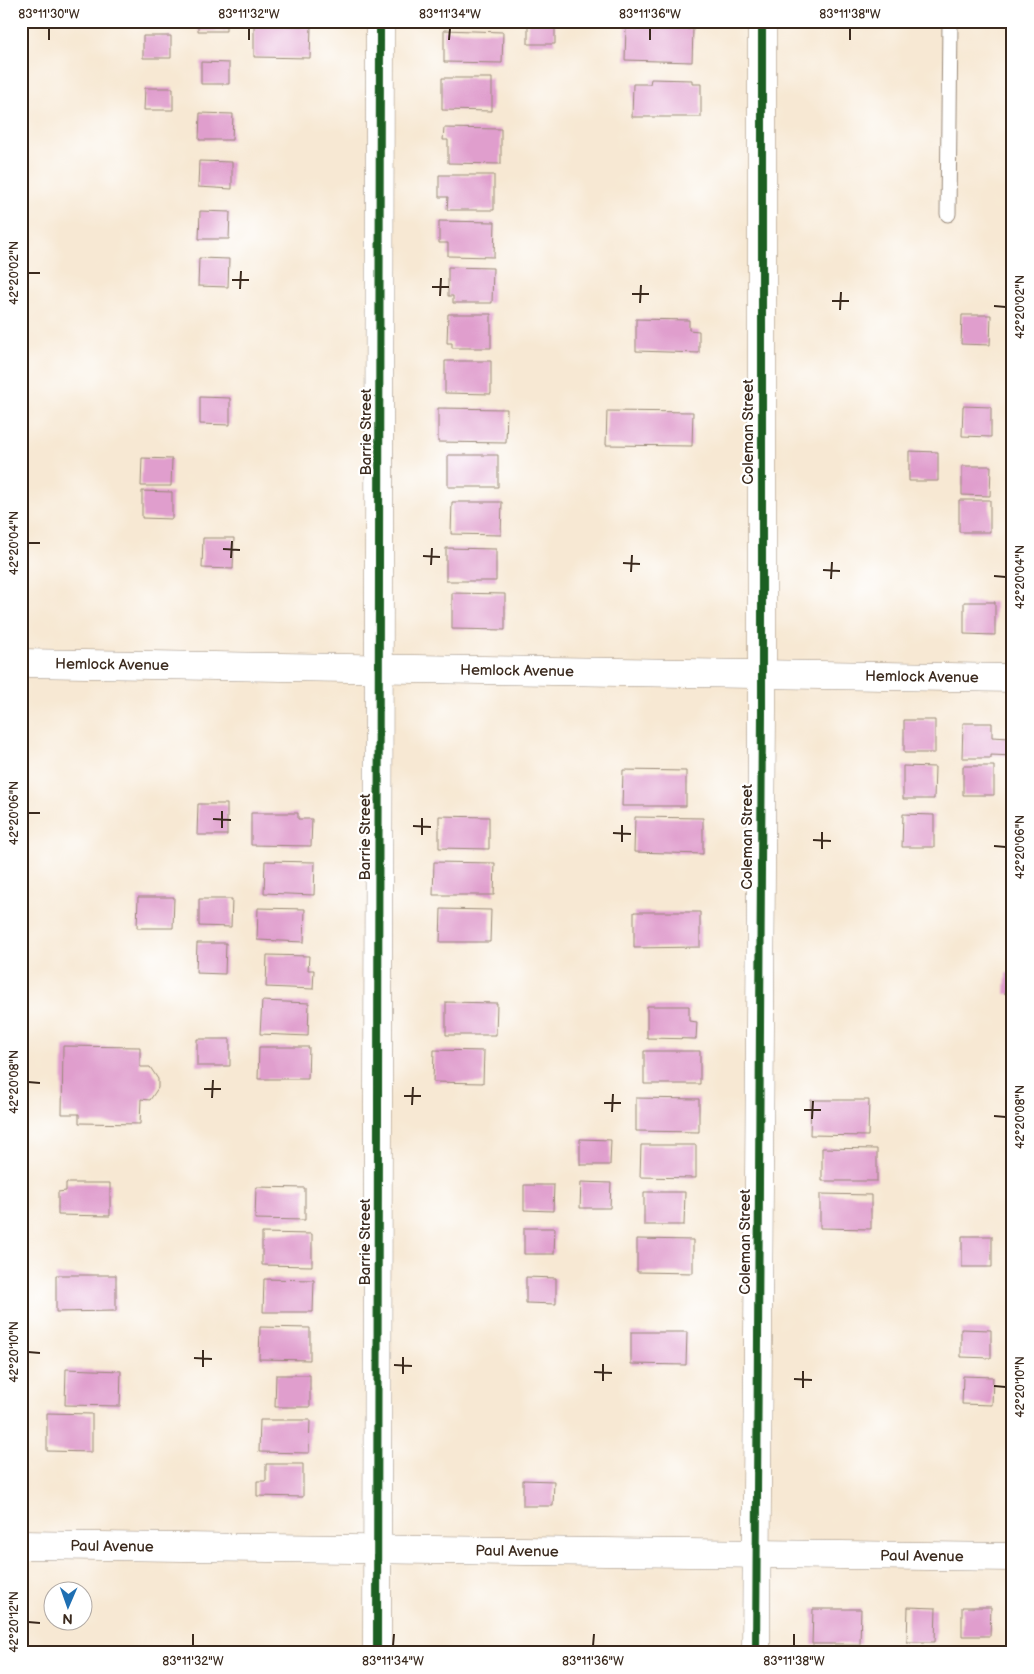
<svg xmlns="http://www.w3.org/2000/svg" width="1034" height="1674" font-family="'Balsamiq Sans',sans-serif">
<rect width="100%" height="100%" fill="#fff"/>
<filter id="ink" filterUnits="userSpaceOnUse"><feTurbulence type="fractalNoise" baseFrequency=".02" numOctaves="2"/><feDisplacementMap in="SourceGraphic" scale="10" xChannelSelector="R" yChannelSelector="G"/><feConvolveMatrix kernelMatrix="1 2 1 2 8 2 1 2 1" color-interpolation-filters="sRGB"/></filter>
<filter id="wash" filterUnits="userSpaceOnUse"><feTurbulence type="fractalNoise" baseFrequency=".0096" numOctaves="4" result="noise"/><feDisplacementMap in="SourceGraphic" scale="20" xChannelSelector="R" yChannelSelector="G"/><feGaussianBlur stdDeviation="1.12" result="paint"/><feColorMatrix in="noise" values="0 0 0 0 0 0 0 0 0 0 0 0 0 0 0 0 0 1.4 0 .05"/><feComposite in="paint" operator="in"/></filter>
<g filter="url(#wash)">
<rect width="100%" height="100%" fill="#f7e8d3"/>
<g id="blocks">
<path fill="#e09ecd" d="M198,21H226V31H198Z
M648,21H687V29H693L692,62L625,60L626,26L648,27Z
M528,22H555V44H528Z
M254,25L311,26L310,58L254,57Z
M444,30L503,32L502,63L444,62Z
M143,36H171V58H143Z
M201,62L229,63V84H201Z
M442,78H492V111L442,110Z
M651,79L692,80V84H701V117H632L633,84H650Z
M145,88H173V110H144Z
M200,113L233,114L232,140H199Z
M444,128L501,129V164L448,163V140H443Z
M199,161L232,162V189L198,187Z
M439,175H494V210H447L448,197H439Z
M200,211L230,212L229,239H199Z
M439,221L495,222L494,257L448,256V243H439Z
M199,258L229,259L228,287L198,286Z
M448,267L493,268L492,303H453V296H448Z
M448,314H491V348H452V343H447Z
M962,315H991L990,345L961,344Z
M636,319L689,320V330L699,331V353L636,351Z
M445,361H491V394L445,393Z
M200,397L230,398V425L200,424Z
M963,406L991,407V437L962,436Z
M438,408L507,409L506,443L438,442Z
M607,411L693,412L692,446L606,445Z
M909,451L938,452V481H909Z
M448,455H498V487H448Z
M142,458L172,459L171,486H141Z
M962,466H991L990,496L962,495Z
M142,491L172,492V519L142,518Z
M959,500H990V532H959Z
M452,502H502L501,535L451,534Z
M203,538H234L233,569L202,568Z
M446,548L496,549V581H446Z
M452,593L505,594V630L452,629Z
M964,602H995V635L964,634Z
M904,720H935V753H904Z
M963,723H992V737L1010,738L1011,727H1013V756L991,755V758H962Z
M903,766L935,767L934,799H903Z
M963,766H994V795H963Z
M623,770L686,771V806H622Z
M198,804H227V835H197Z
M251,813H298V819H312L311,846L251,845Z
M903,814L934,815V847H902Z
M439,816L489,817V849L439,848Z
M635,817L703,818V854L634,852Z
M265,861L315,862L314,895L264,893Z
M434,862L495,863L494,895H433Z
M138,897H174L173,928H137Z
M199,899H232L231,927L199,926Z
M258,908L305,909L304,942L257,940Z
M441,909L491,910L490,942H440Z
M634,912H700V947L634,948Z
M197,943H226L225,974L196,973Z
M267,955L309,956L308,970H314L313,989L266,987Z
M1006,973H1013V994H1005Z
M262,1001L309,1003L308,1036L260,1034Z
M446,1002L497,1003L496,1035H446Z
M647,1006H689V1021L697,1022L696,1039L647,1038Z
M197,1039H230V1066H197Z
M63,1046L140,1047V1067H150L158,1079V1088L150,1100L141,1099L140,1124L79,1123V1114H62Z
M259,1047H309L308,1079H258Z
M434,1050L484,1051L483,1083L433,1082Z
M644,1051H700V1084H644Z
M636,1098L699,1099V1132L636,1131Z
M811,1100H869L868,1136L810,1135Z
M580,1139L611,1140L610,1165H580Z
M641,1145H696V1178L640,1177Z
M822,1148L877,1149V1181H822Z
M581,1182L611,1183L610,1208H580Z
M66,1183H110V1216L58,1215V1192L66,1191Z
M524,1185H554L553,1211L524,1210Z
M256,1187L305,1188V1220L255,1219Z
M644,1192H685L684,1225H644Z
M820,1194L871,1195V1229L820,1228Z
M524,1228H555L554,1254H524Z
M262,1233L312,1234V1266L262,1265Z
M962,1236H992V1267H962Z
M637,1239L693,1240V1273L637,1272Z
M56,1275H116V1311L56,1312Z
M526,1277L556,1278V1304L526,1303Z
M264,1279L314,1280L313,1312H263Z
M260,1327L310,1328V1360L259,1359Z
M961,1329L991,1330V1358L961,1357Z
M631,1332H687L686,1365L631,1364Z
M66,1369L121,1371L120,1406L65,1405Z
M276,1375H310V1407H275Z
M963,1376L993,1377L992,1405L962,1404Z
M47,1413L92,1414V1452L47,1451Z
M260,1420H310L309,1453L259,1452Z
M266,1464H303V1497L257,1496V1481H266Z
M523,1480L554,1481L553,1506H523Z
M908,1607L936,1608L935,1642H907Z
M962,1607H991L990,1636H962Z
M813,1609H861L860,1644H812Z
M521,1649H549V1653H521Z"/>
</g>
</g>
<g filter="url(#ink)">
<use href="#blocks" fill-opacity="0" stroke="#998978" stroke-width="1"/>
<g fill="none" stroke-linecap="round" stroke-linejoin="round">
<g stroke="#998978" stroke-width="17">
<path id="service" d="M948,214L950,21"/>
</g>
<g stroke="#998978" stroke-width="29">
<g id="minor">
<path id="s1" d="M21,663L1013,678"/>
<path id="s2" d="M21,1545L1013,1557"/>
<path d="M377,1653L380,21"/>
<path d="M756,1653L762,712V21"/>
</g>
</g>
<use href="#service" stroke="#fff" stroke-width="15"/>
<use href="#minor" stroke="#fff" stroke-width="28"/>
<g stroke="#fff" stroke-width="11">
<path id="cycleway" d="M377,1653L380,21
M756,1653L762,712V21"/>
</g>
<use href="#cycleway" stroke="#1b5e20" stroke-width="8"/>
</g>
</g>
<path fill="none" stroke="#3b2a1e" stroke-width="2" d="M49,40V28M249,40V28M449,40L450,28M650,40V28M850,40V28M28,273H40M232,280H249M432,287H449M240,289L241,271M632,294H649M440,296L441,278M832,301H849M640,303L641,285M994,306L1006,307M840,310L841,292M28,543H40M223,549L240,550M423,556L440,557M231,558L232,541M623,563L640,564M431,565L432,548M823,570L840,571M631,572L632,555M994,576L1006,577M831,579L832,562M28,813H40M213,819L231,820M413,826L431,827M222,828V811M613,833L631,834M422,835V818M813,840L831,841M622,842V825M994,846L1006,847M822,849V832M28,1082L40,1083M204,1089H221M404,1096H421M212,1098L213,1080M604,1103H621M412,1105L413,1087M804,1110H821M612,1112L613,1094M994,1116L1006,1117M812,1119L813,1101M28,1352L40,1353M194,1358L212,1359M394,1365L412,1366M203,1367V1350M594,1372L612,1373M403,1374V1357M794,1379L812,1380M603,1381V1364M994,1386L1006,1387M803,1388V1371M28,1622L40,1623M193,1646V1634M393,1646L394,1634M593,1646L594,1634M794,1646V1634"/>
<g text-anchor="middle" dominant-baseline="central" stroke-width="4.5" stroke-linejoin="round" paint-order="stroke">
<g font-size="15" fill="#3b2a1e" stroke="#fff">
<text transform="translate(366 432) rotate(-90)">Barrie Street</text>
<text transform="translate(748 432) rotate(-90)">Coleman Street</text>
<text stroke="none"><textPath href="#s1" startOffset="91">Hemlock Avenue</textPath></text>
<text stroke="none"><textPath href="#s1" startOffset="496">Hemlock Avenue</textPath></text>
<text stroke="none"><textPath href="#s1" startOffset="901">Hemlock Avenue</textPath></text>
<text transform="translate(365 837) rotate(-90)">Barrie Street</text>
<text transform="translate(747 837) rotate(-90)">Coleman Street</text>
<text transform="translate(365 1242) rotate(-90)">Barrie Street</text>
<text transform="translate(745 1242) rotate(-90)">Coleman Street</text>
<text stroke="none"><textPath href="#s2" startOffset="91">Paul Avenue</textPath></text>
<text stroke="none"><textPath href="#s2" startOffset="496">Paul Avenue</textPath></text>
<text stroke="none"><textPath href="#s2" startOffset="901">Paul Avenue</textPath></text>
</g>
</g>
<rect width="1034" height="1674" fill="none" stroke="#fff" stroke-width="55"/>
<g transform="translate(68 1606) rotate(182)"><circle r="24" fill="#ffffff" stroke="#b1aaa5"/>
<path d="M0-4L9 19L0 12L-9 19Z" fill="#1f6fb2"/>
<text y="-8" font-size="14" font-weight="bold" text-anchor="middle" fill="#3b2a1e">N</text>
</g>
<rect x="28" y="28" width="978" height="1618" fill="none" stroke="#3b2a1e" stroke-width="2"/>
<g font-size="12" text-anchor="middle" fill="#3b2a1e">
<text x="49" y="18">83°11'30"W</text>
<text x="249" y="18">83°11'32"W</text>
<text x="450" y="18">83°11'34"W</text>
<text x="650" y="18">83°11'36"W</text>
<text x="850" y="18">83°11'38"W</text>
<text transform="translate(14 273) rotate(-90)" y="4">42°20'02"N</text>
<text transform="translate(1020 307) rotate(-90)" y="4">42°20'02"N</text>
<text transform="translate(14 543) rotate(-90)" y="4">42°20'04"N</text>
<text transform="translate(1020 577) rotate(-90)" y="4">42°20'04"N</text>
<text transform="translate(14 813) rotate(-90)" y="4">42°20'06"N</text>
<text transform="translate(1020 847) rotate(-90)" y="4">42°20'06"N</text>
<text transform="translate(14 1082) rotate(-90)" y="4">42°20'08"N</text>
<text transform="translate(1020 1117) rotate(-90)" y="4">42°20'08"N</text>
<text transform="translate(14 1352) rotate(-90)" y="4">42°20'10"N</text>
<text transform="translate(1020 1387) rotate(-90)" y="4">42°20'10"N</text>
<text transform="translate(14 1622) rotate(-90)" y="4">42°20'12"N</text>
<text x="193" y="1665">83°11'32"W</text>
<text x="393" y="1665">83°11'34"W</text>
<text x="593" y="1665">83°11'36"W</text>
<text x="794" y="1665">83°11'38"W</text>
</g>
</svg>
